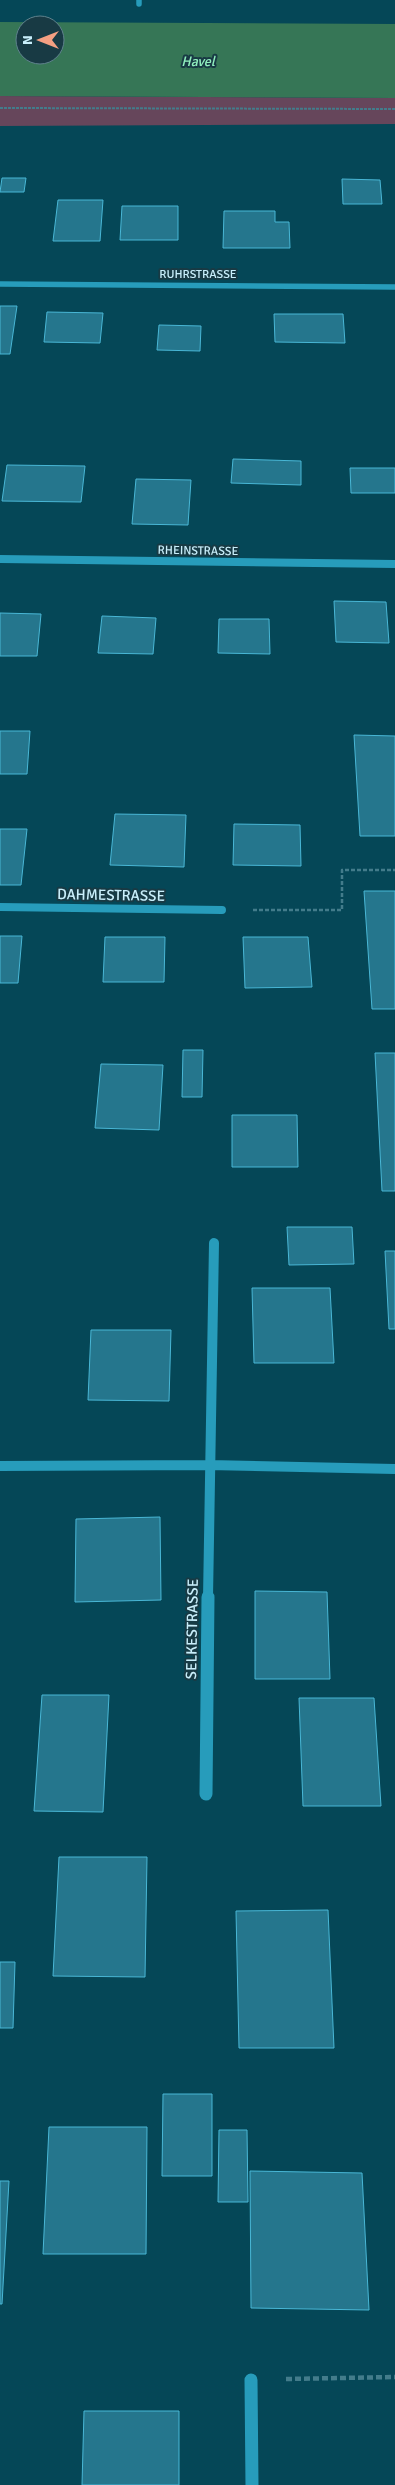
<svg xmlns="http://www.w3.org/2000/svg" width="395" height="2485" font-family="Signika,sans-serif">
<rect width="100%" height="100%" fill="#054757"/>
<path fill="#66465b" d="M0,96L395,98V124L0,126Z"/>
<path fill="#367656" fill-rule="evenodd" d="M0,22L395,24V98L0,96ZM25,25H55V55H25Z"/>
<path fill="#25768d" stroke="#49b7d6" d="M2,178H26L24,192H0Z
M342,179L380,180L382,204H343Z
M58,200H103L100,241H53Z
M122,206H178V240H120Z
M224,211H275V222H289L290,248H223Z
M0,306H17L10,354H0Z
M47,312L103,313L100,343L44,342Z
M274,314H343L345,343L275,342Z
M159,325L201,326L200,351L157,350Z
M233,459L301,461V485L231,483Z
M7,465L85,466L81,502L2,501Z
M350,468H395V493H351Z
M136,479L191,480L188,525L132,524Z
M334,601L386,602L389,643L336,642Z
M0,613L41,614L37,656H0Z
M102,616L156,618L153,654L98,653Z
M219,619H269L270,654L218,653Z
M0,731H30L27,774H0Z
M354,735L395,736V836H360Z
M115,814L186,815L184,867L110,865Z
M234,824L300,825L301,866L233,865Z
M0,829H27L21,885H0Z
M364,891H395V1009H372Z
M0,936H22L18,983H0Z
M105,937H165L164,982H103Z
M243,937H308L312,987L245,988Z
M183,1050H203L202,1097H182Z
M375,1053H395V1191H382Z
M101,1064L163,1065L159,1130L95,1128Z
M232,1115H297L298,1167H232Z
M287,1227H352L354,1264L289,1265Z
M385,1251H395V1329H389Z
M252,1288H330L334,1363H254Z
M91,1330H171L169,1401L88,1400Z
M160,1517L161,1600L75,1602L76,1519Z
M255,1591L327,1592L330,1679H255Z
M42,1695H109L103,1812L34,1811Z
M299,1698H374L381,1806H303Z
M59,1857H147L145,1977L53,1976Z
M328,1910L334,2048H239L236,1911Z
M0,1962H15L13,2028H0Z
M163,2094H212V2176H162Z
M49,2127H147L146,2254H43Z
M219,2130H247L248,2202H218Z
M250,2171L362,2173L369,2310L251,2308Z
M0,2181H9L2,2304H0Z
M84,2411H179V2485H82Z"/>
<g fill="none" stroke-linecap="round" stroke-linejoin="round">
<path stroke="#437c8b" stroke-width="2" stroke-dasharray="3 1" stroke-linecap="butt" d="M0,108L395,109"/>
<path stroke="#437c8b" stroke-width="2.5" stroke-dasharray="4 2" stroke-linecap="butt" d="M253,910H342V870H395"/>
<path stroke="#437c8b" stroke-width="4.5" stroke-dasharray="6 3" stroke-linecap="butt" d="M286,2379L395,2377"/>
<path stroke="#279cbb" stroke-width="5.5" d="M139,0V4
M0,284L395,287"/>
<path stroke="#279cbb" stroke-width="8" d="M0,559L395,564
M0,907L222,910"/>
<path stroke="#279cbb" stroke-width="10" d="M0,1466L209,1465L395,1469
M208,1598L214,1243"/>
<path stroke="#279cbb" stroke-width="13" d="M206,1794L208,1597
M251,2380L252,2485"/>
</g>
<g text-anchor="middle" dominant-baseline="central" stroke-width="4" stroke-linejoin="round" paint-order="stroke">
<g font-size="12" fill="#c9effb" stroke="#183a44">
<text x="198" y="274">RUHRSTRASSE</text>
<text transform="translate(198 551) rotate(1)">RHEINSTRASSE</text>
</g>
<g font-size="14" font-style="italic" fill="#91efbe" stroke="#183a44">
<text x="198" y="61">Havel</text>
</g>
<g font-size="15" fill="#c9effb" stroke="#183a44">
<text transform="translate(111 895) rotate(1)">DAHMESTRASSE</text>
<text transform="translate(192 1629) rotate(-89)">SELKESTRASSE</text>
</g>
</g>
<g transform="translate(40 40) rotate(270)"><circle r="24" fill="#183a44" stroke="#5f828d"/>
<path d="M0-4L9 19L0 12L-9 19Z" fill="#f39f82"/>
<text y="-8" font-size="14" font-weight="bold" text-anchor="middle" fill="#c9effb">N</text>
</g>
</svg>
